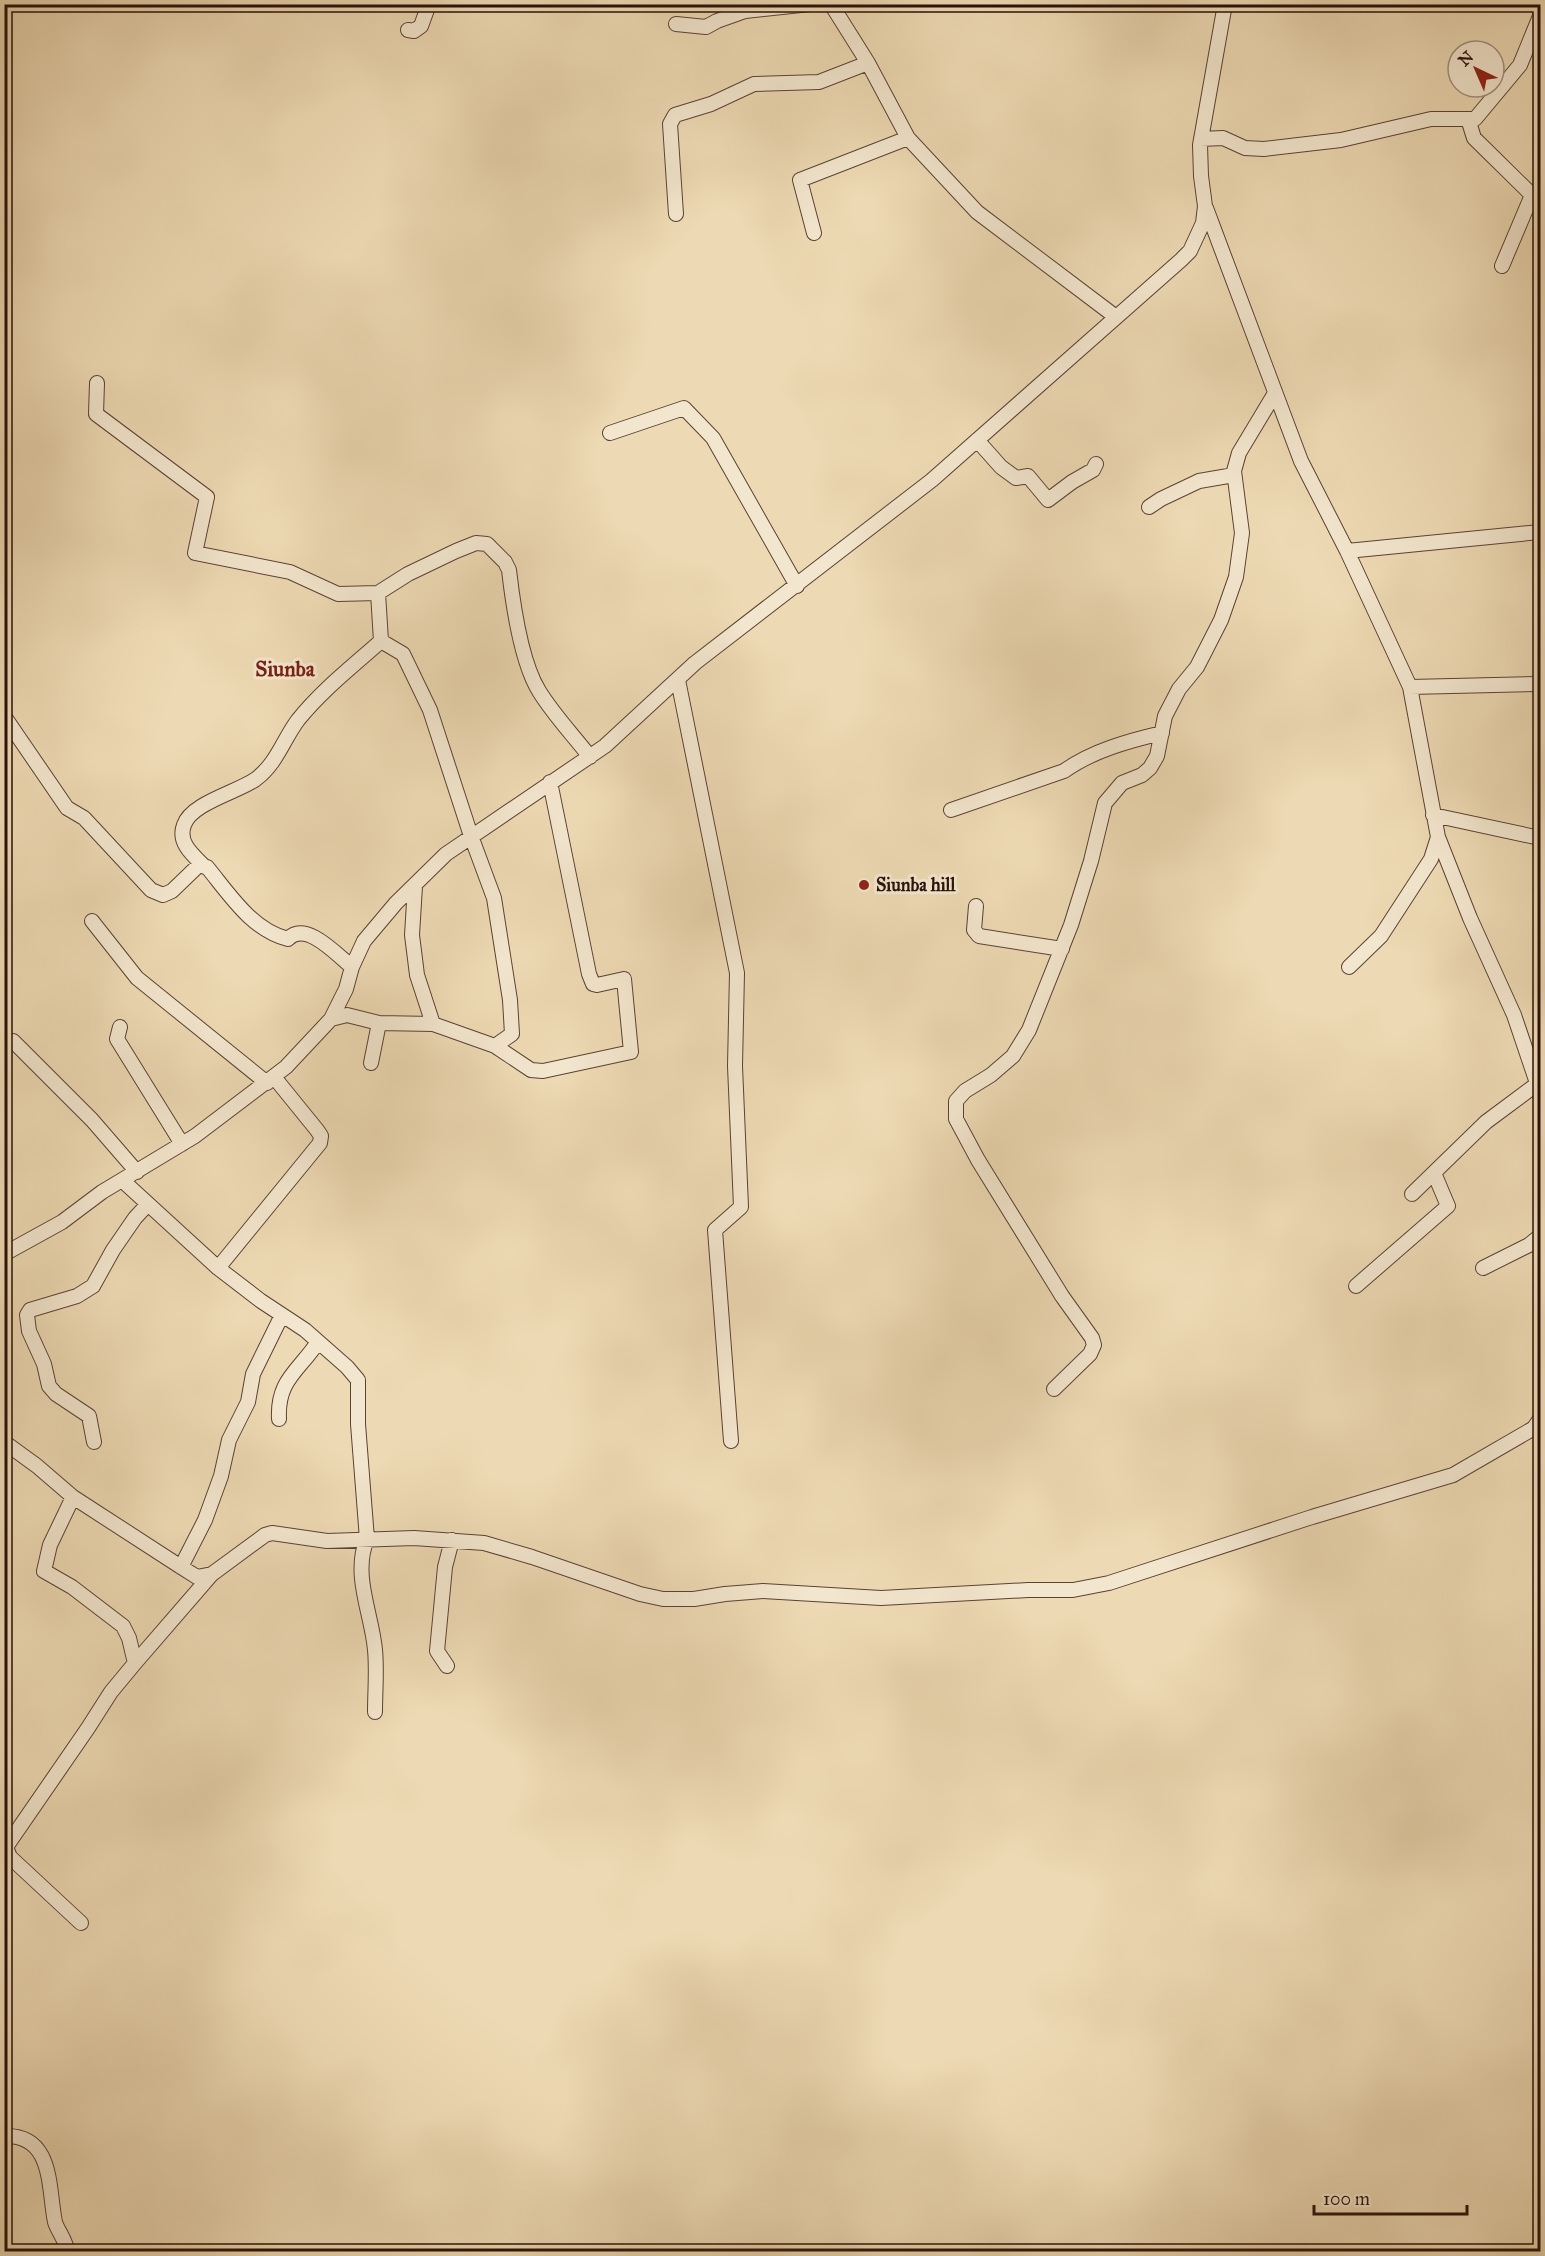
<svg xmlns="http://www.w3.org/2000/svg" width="1545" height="2256" font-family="'IM FELL Great Primer',serif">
<rect width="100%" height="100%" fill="#edd9b3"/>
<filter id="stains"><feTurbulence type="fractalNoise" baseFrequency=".00333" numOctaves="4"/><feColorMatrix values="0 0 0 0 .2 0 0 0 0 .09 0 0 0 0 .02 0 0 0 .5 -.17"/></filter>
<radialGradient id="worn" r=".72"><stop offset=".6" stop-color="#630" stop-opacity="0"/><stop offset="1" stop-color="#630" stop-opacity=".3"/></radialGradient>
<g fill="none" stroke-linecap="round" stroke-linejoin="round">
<g stroke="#594334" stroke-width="16">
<path id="minor" d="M831,4L868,63L908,138L977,212L1116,317
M676,24L706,27L717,21L745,11L810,4
M408,30L414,31L421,26L429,4
M1468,119L1474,138L1532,195L1502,266
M1201,139L1223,138L1245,148L1264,149L1341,140L1431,119H1475L1520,65L1540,16
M1206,208L1301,461L1347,551L1410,687L1438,837L1470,918L1514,1015L1540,1092
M676,214L670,124L675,115L711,104L754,84L819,82L868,63
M814,233L800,180L908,138
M97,383L96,414L207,497L195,553L290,572L338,594L378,593L408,574L456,551L476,543L487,544L505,562L509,570C513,605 521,662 539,691C553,714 573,735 590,757
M610,433L684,408L713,438L797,586
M977,440L1001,467L1016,478L1028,476L1048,500L1072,482L1093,470L1096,464
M1149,507L1161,499L1199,481L1234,475
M1347,551L1540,532
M378,593L381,641L403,654L430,710L471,836L494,898L510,1000L512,1034L495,1046
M678,680L737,973L735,1066L741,1207L715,1230L731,1441
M1410,687L1540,684
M4,716L67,808L84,818L151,890L163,895L172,891L199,865L207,867C230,895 252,930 288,939C306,920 337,955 352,967
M951,810L1064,771C1092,751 1128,741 1162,733
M1433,815L1540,838
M205,867C194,856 177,843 184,825C191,803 238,792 256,779C277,763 283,740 298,720C322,690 353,666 381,641
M415,886L412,935L417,975L433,1024
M976,906L974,930L979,936L1062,949
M92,921L137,978L267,1083
M1349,967L1381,936L1431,859L1438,837
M331,1019L347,1015L379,1023L371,1063
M379,1023L433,1024L495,1046L531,1070L543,1071L631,1052L624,979L597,985L593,984L589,974L550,782
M120,1027L117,1039L182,1144
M13,1041L92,1120L137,1172
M123,1181L218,1268L261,1301L305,1330L347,1367L358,1380V1424L367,1539C352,1575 372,1614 375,1650C377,1670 375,1692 375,1712
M1412,1194L1486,1122L1537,1084
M4,1254L62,1222L102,1192L195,1136L286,1067L331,1019L346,989L352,967L364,941L396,903L446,854L605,746L695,663L932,480L1181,260L1190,251L1203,223L1205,206L1201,176L1200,145L1225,4
M218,1268L320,1143L321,1136L317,1130L274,1077
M1483,1268L1529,1245L1540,1236
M1356,1286L1448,1206L1434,1173
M1054,1389L1090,1354L1094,1345L1092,1338L1062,1296L978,1160L956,1119V1101L965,1091L991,1075L1013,1056L1029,1030L1071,925L1091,861L1105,803L1122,783L1142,775L1150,768L1157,756L1165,716L1179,689L1197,667L1221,620L1236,577L1242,533L1234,471L1239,453L1275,393
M279,1419C277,1380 298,1372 318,1342
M4,1442L37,1466L73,1497L181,1567L197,1577L212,1574
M94,1442L89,1416L56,1394L49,1386L44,1364L29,1331L27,1315L30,1310L77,1296L93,1286L113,1250L135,1218L148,1204
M73,1497L50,1545L44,1571L72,1587L123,1626L129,1638L135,1663
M181,1567L205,1520L221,1476L229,1440L248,1402L253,1374L282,1315
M447,1666L437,1651L445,1567L452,1540
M81,1923L10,1857L6,1847L88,1728L111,1692L135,1663L212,1574L265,1535L272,1533L327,1541L414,1538L484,1543L532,1557L640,1594L663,1599H694L725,1594L763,1591L881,1598L1028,1590H1073L1109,1583L1312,1517L1453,1475L1534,1428L1540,1419
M4,2136C54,2134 48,2188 55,2222C58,2232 67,2241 67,2252"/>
</g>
<use href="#minor" stroke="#f3e6ce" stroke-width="14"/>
</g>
<circle fill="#8f2418" stroke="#f3e6ce" stroke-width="2" cx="864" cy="885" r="6"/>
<g text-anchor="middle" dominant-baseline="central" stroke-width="6" stroke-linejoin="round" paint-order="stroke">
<g font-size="18" font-weight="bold" fill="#281109" stroke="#f3e6ce" text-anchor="start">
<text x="876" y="885">Siunba hill</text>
</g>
<g font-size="21" font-weight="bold" fill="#7a1f14" stroke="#f3e6ce">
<text x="285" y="669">Siunba</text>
</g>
</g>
<rect width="1545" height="2256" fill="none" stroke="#edd9b3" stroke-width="24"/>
<rect x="6" y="6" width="1533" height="2244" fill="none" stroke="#281109" stroke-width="3"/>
<rect x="12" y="12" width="1521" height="2232" fill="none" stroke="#281109" stroke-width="1.5"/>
<g transform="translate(1476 69) rotate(316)"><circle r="28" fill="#f3e6ce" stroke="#a2917f" stroke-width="1.5"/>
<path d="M0-4.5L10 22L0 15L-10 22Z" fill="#8f2418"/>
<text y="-9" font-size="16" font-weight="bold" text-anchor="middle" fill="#281109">N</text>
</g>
<path d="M1314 2205v9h153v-9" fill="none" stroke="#281109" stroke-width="3"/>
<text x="1323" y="2205" font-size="18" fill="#281109" stroke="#f3e6ce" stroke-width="4.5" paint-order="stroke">100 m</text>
<rect width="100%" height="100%" filter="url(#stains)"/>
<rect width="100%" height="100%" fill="url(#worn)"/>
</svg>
